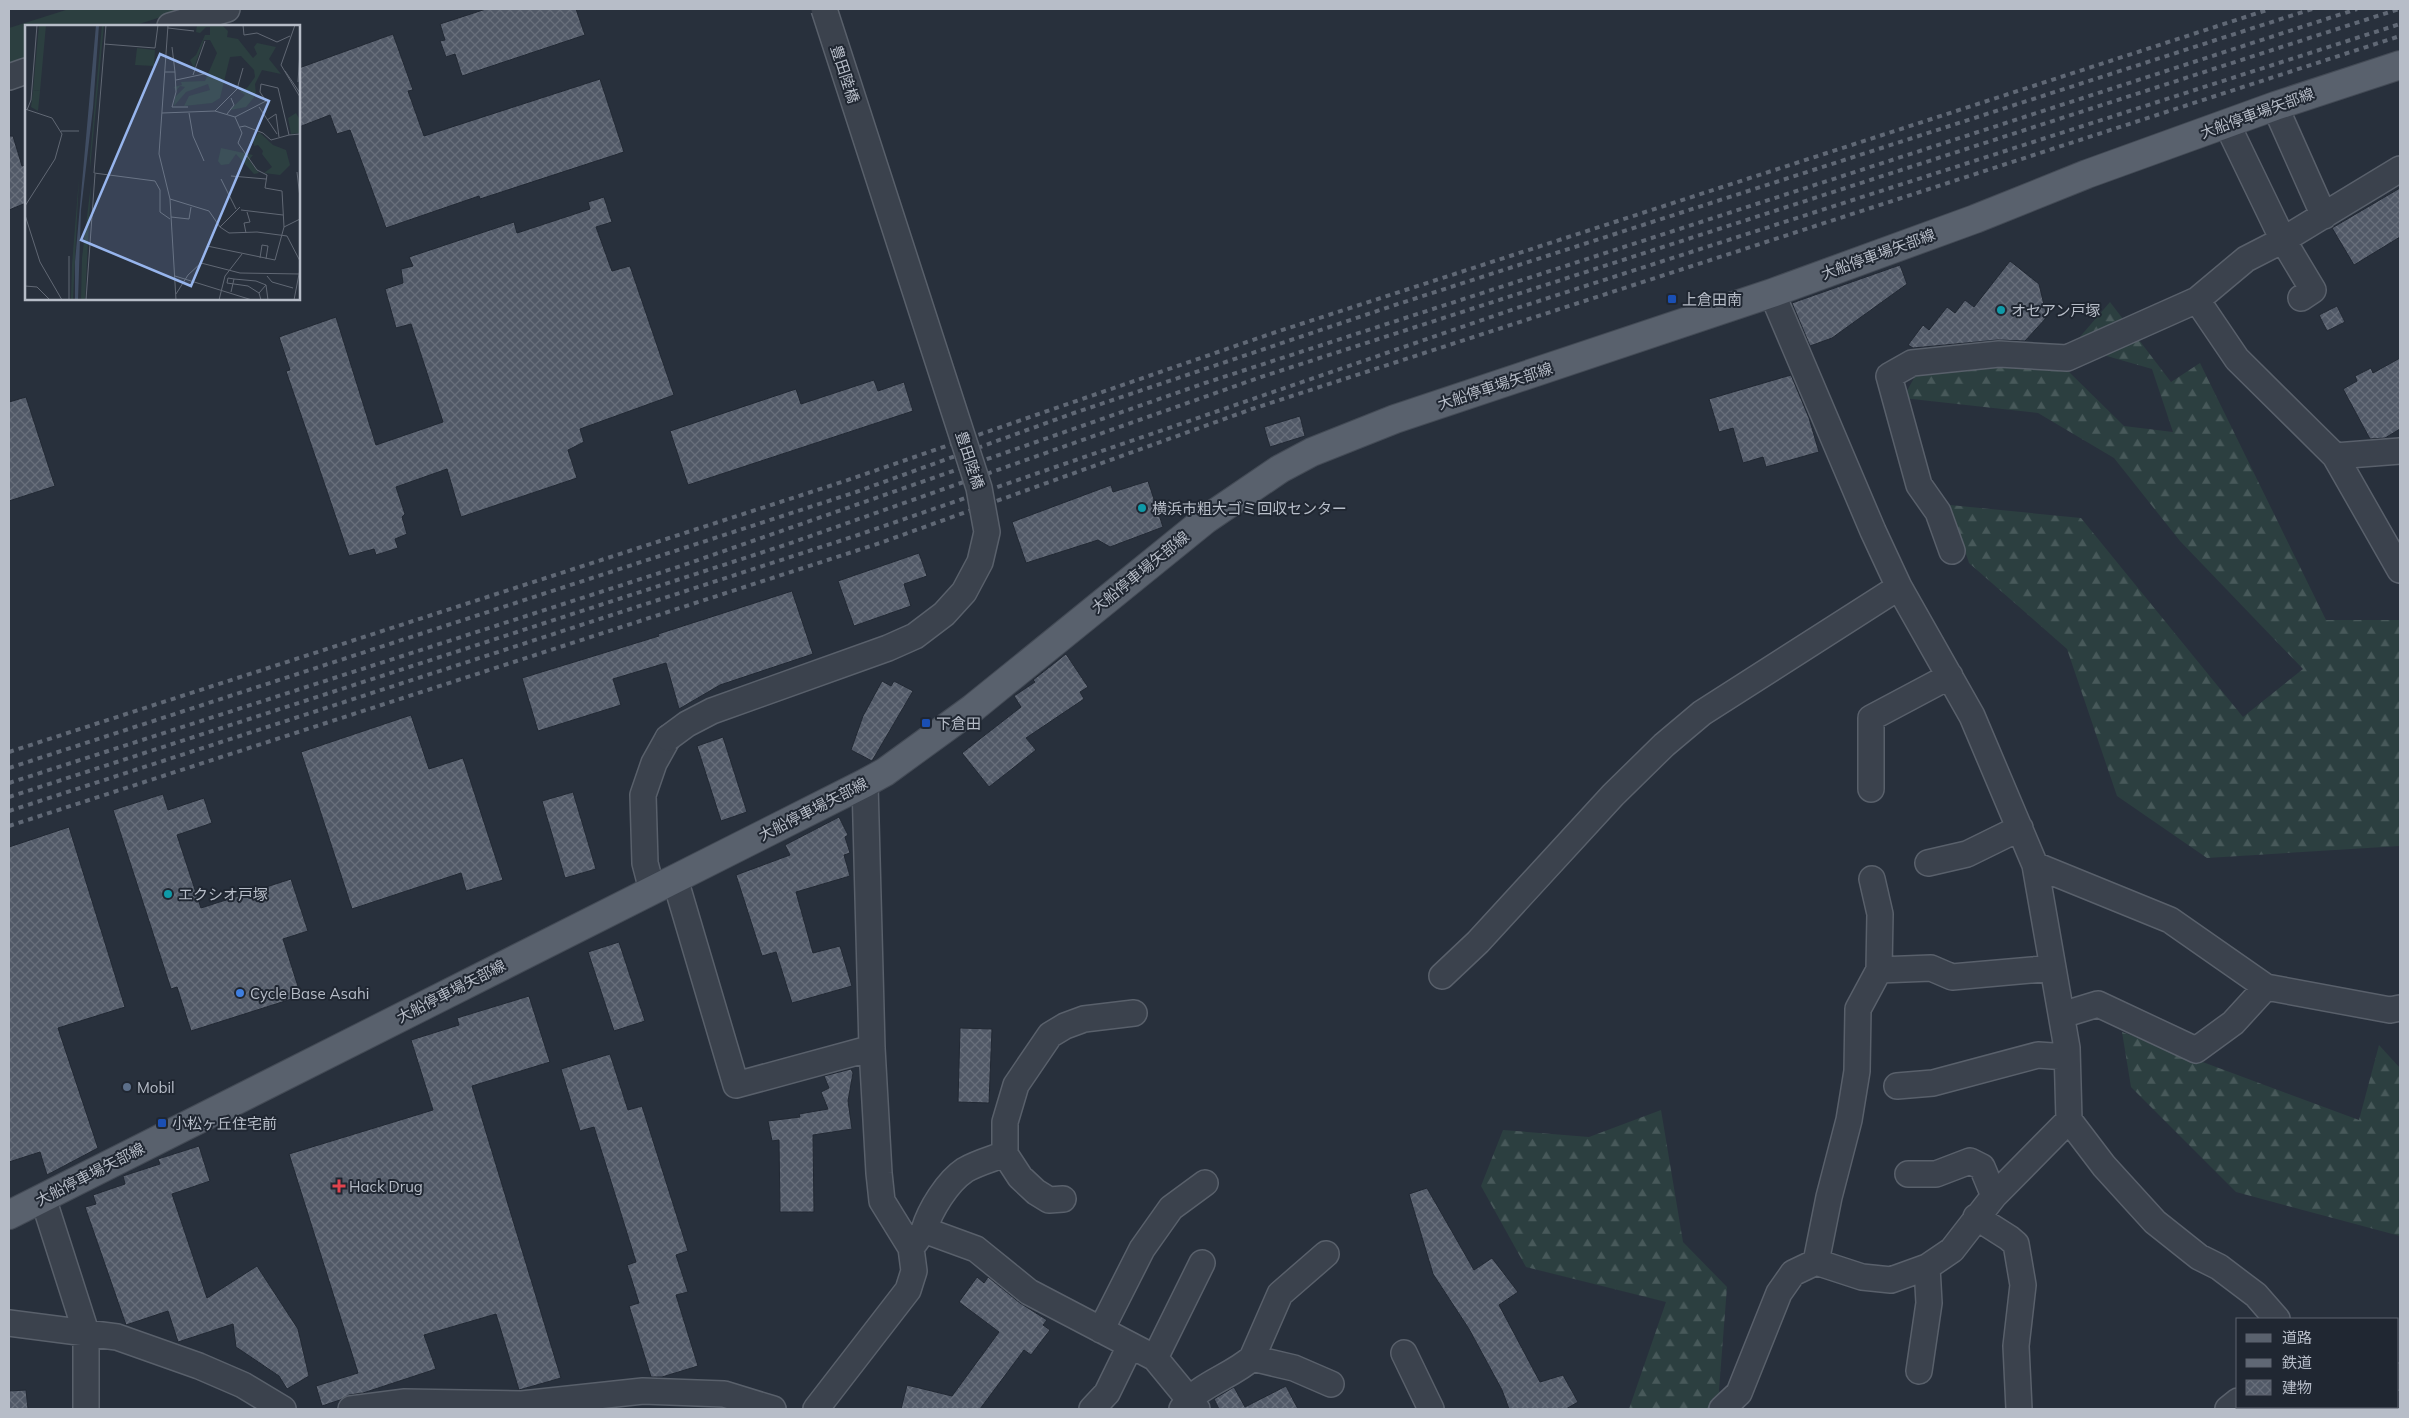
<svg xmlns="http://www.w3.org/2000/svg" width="2409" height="1418" font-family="Mulish,'Noto Sans JP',sans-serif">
<defs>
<pattern id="forest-firs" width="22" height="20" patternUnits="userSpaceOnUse" patternTransform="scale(1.25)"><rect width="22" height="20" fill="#2c3f40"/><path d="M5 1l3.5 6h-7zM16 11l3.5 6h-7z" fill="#48595a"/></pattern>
<pattern id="building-cross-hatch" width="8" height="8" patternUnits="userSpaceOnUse" patternTransform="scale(1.25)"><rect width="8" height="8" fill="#515967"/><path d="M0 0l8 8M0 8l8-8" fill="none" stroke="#686f7b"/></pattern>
</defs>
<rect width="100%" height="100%" fill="#28303c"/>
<path fill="#2c3f40" d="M69,9H186L133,26H26V61L9,67V28Z"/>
<path fill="url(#forest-firs)" d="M2110,302L2171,382L2200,363L2326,620H2400V846L2207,858L2117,796L2067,649L1969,563L1950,505L2081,518L2243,717L2303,669L2180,541L2114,458L2038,413L1903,398L1919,369L2004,361L2066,369L2124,426L2173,432L2152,369L2072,346Z
M2122,1032L2359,1120L2379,1045L2400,1068V1236L2236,1192L2131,1087Z
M1661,1110L1683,1242L1727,1287L1719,1390L1723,1409H1629L1666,1302L1526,1267L1481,1186L1503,1130L1589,1137Z"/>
<path fill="url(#building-cross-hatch)" stroke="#222934" d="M486,9H576L585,35L462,76L455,54L446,57L440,41L445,40L440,24Z
M393,34L413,90L408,91L424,136L600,79L624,152L480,199L479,196L386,228L350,130L337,134L330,115L299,127V68Z
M9,136H13L22,166L26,165V203L9,210Z
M2400,188V237L2354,265L2332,228Z
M604,197L612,222L596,227L612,271L630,266L674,395L580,429L584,442L568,450L577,478L461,517L447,469L396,487L405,514L402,517L407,534L395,539L398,548L376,555L374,549L349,556L286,371L290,370L279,337L336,317L376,445L443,422L411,324L396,328L385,289L403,283L401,269L413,266L409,257L514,222L517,233L590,209L588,202Z
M2010,261L2039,284L2047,317L2025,341L1998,340L1913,348L1908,345L1923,325L1929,330L1947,307L1955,313L1965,300L1974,307Z
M1900,265L1907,284L1832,338L1810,346L1792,303Z
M2337,306L2345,322L2327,331L2319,315Z
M2400,358V429L2385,438L2370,439L2343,389L2357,381L2355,376L2371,368L2373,373Z
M1791,375L1809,418L1819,452L1766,467L1763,457L1743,463L1733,428L1719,432L1709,399Z
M874,380L878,391L904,382L913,411L688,485L670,431L796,389L801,404Z
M26,397L55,486L9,501V402Z
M1300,416L1305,436L1270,447L1264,427Z
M1148,481L1163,527L1110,547L1098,540L1026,563L1012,522L1111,485L1113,492Z
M919,553L927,576L904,584L911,606L854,626L838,581Z
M792,591L813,654L720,685L679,709L666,663L613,679L621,705L538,731L522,678L659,636L658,634Z
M1066,654L1088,687L1080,692L1084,699L1026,738L1036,750L989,787L962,753L1021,707L1014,696L1035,682L1033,680Z
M882,681L891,686L894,681L913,691L872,761L851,750L863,716Z
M411,715L429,769L463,758L503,880L466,891L461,873L352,909L301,752Z
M723,737L747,812L721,821L697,746Z
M573,792L596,869L565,878L542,801Z
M163,794L168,810L204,798L212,823L177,835L201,908L291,879L308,931L283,939L301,996L191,1031L177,987L171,989L113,810Z
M839,817L848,835L845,837L850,853L844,855L850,876L796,892L813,953L840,946L852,986L792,1003L776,952L762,956L736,875L790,855L785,845Z
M69,827L125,1007L58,1028L98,1148L47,1175L40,1152L9,1162V847Z
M619,942L645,1021L614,1031L588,952Z
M529,996L550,1062L472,1086L561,1378L519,1390L496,1314L424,1335L436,1369L363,1393L349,1395L340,1400L322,1406L316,1386L358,1373L289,1154L433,1110L411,1040L459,1025L457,1018Z
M960,1028L992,1029L989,1103L958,1102Z
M610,1054L628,1110L642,1106L688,1251L676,1255L688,1292L676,1295L698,1366L662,1377H651L629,1306L639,1303L627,1265L636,1262L594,1127L580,1131L561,1069Z
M851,1069L853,1073L848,1101L852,1129L813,1135L814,1212H780L779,1140L772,1141L768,1121L800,1117L799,1114L828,1109L821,1092L829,1088L824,1076Z
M199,1146L210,1181L172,1194L207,1298L257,1266L298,1329L309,1376L287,1389L279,1376L236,1347L233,1324L178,1342L168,1311L126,1325L85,1207L96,1204L93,1195L125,1184L123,1176L160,1164L158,1159Z
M1427,1188L1474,1270L1492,1258L1518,1292L1499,1305L1540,1382L1563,1375L1578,1402L1566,1409H1509L1502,1390L1469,1329L1433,1274L1409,1194Z
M977,1277L984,1283L988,1277L1020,1303L1047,1320L1043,1325L1050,1330L1031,1355L1024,1350L980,1409H901L907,1385L952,1396L999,1332L959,1302Z
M1286,1386L1298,1409H1219L1214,1399L1234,1387L1245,1407Z
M26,1390L28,1409H9V1391Z"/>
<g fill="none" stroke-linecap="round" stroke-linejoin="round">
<g stroke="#59606b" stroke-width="28">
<path id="minor" d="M170,26L227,9
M9,77L26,71
M2275,106L2324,216
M2227,124L2283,240L2400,169
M1772,293L1873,531L1899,587L1972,716L2035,865L2067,1048L2069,1120L2104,1166L2155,1222L2199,1257L2219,1267L2256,1295L2277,1319
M2197,300L2237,359L2335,456L2400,570
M2335,456L2400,451
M1952,551L1938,512L1919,485L1889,376L1912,363L1999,354L2067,358L2197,300L2246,259L2283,240L2313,290L2301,298
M1871,789V718L1950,676
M1928,863L1967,854L2020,828
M2035,865L2170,920L2266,987L2390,1010L2400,1008
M675,879L736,1085L872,1048
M652,890L645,863L643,795L654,763L668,738
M1879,970L1931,968L1952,977L2053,968
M1442,976L1478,942L1613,795L1664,745L1702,713L1899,587
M2062,1015L2098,1004L2196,1050L2233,1023L2266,987
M1897,1086L1933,1083L2038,1055L2067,1057
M1908,1174H1936L1970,1161L1982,1167L1994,1196
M43,1198L86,1332V1409
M1063,1199L1049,1200L1036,1192L1020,1177L1005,1154V1122L1016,1085L1050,1035L1065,1026L1084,1019L1134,1013
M1976,1217L2009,1238L2016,1244L2023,1285L2016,1346L2019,1409
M924,1230C930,1210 947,1182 965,1170C977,1163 992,1159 1005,1154
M911,1248L924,1230L976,1249L1029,1292L1155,1358L1197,1409
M1816,1262L1829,1197L1849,1120L1857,1071L1858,1009L1879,970L1880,914L1872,879
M9,1323L117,1337L199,1366L243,1385L283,1409
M1101,1330L1142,1249L1171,1208L1205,1183
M1404,1353L1431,1409
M1155,1358L1202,1263
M1252,1358L1294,1368L1331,1384
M1919,1371L1929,1303L1927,1267
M2398,1377L2400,1376
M351,1409L405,1402L522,1404L643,1391L724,1394L773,1409
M816,1409L908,1290L914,1271L911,1248L882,1201L879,1173L872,1048L865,783
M1092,1409L1107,1393L1130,1346
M1182,1409C1197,1385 1231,1377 1252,1358L1280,1294L1326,1254
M1722,1409L1739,1393L1779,1293L1793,1273L1816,1262L1862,1277L1891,1280L1927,1267L1952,1250L1994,1196L2069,1120
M2228,1409L2238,1401"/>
</g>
<g stroke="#444b56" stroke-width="30">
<path id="major" d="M9,1215L865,783L885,772L973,708L1205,520L1280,469L1312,452L1395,419L1772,293L1975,219L2087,174L2275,106L2400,65"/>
</g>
<use href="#minor" stroke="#3b424d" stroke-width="25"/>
<use href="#major" stroke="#59616d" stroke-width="28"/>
<path stroke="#606875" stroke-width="4" stroke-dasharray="5 5" stroke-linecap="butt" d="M9,752L845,481L1270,334L2270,9
M9,768L856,492L1074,413L1395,305L2312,9
M9,783L681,566L1205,383L2357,9
M9,797L788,544L1261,377L2399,9
M9,811L858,535L1517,308L2400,24
M9,826L880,543L1252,409L2400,36"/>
<g stroke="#59606b" stroke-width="28" stroke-linecap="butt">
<path id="minor-bridge" d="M668,738L687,724L712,711L888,648L915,636L944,614L964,592L980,562L987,532L979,488L824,9"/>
</g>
<use href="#minor-bridge" stroke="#3b424d" stroke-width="25"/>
</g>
<g fill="#1a4fb4" stroke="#202732" stroke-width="2">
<rect x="1667" y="294" width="10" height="10" rx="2.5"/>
<rect x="921" y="718" width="10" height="10" rx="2.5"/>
<rect x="157" y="1118" width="10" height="10" rx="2.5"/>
</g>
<g fill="#0f9aa8" stroke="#202732" stroke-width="2">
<circle cx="2001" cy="310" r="5"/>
<circle cx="1142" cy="508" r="5"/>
<circle cx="168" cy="894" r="5"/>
</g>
<circle fill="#3f7fe0" stroke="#202732" stroke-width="2" cx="240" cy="993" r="5"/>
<circle fill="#5c6f8a" stroke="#202732" stroke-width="2" cx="127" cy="1087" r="5"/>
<path fill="#e0444e" stroke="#202732" stroke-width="2" d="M336.5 1178.5h5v5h5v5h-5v5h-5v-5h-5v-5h5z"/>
<g text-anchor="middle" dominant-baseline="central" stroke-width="4" stroke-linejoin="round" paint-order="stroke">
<g font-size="15" fill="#b7bdc8" stroke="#202732">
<text transform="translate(845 74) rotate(72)">豊田陸橋</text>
<text transform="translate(2257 113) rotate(-20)">大船停車場矢部線</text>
<text transform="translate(1878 254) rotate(-20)">大船停車場矢部線</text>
<text transform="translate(1495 386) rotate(-18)">大船停車場矢部線</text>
<text transform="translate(970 460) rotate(72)">豊田陸橋</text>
<text transform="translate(1140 572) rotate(-39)">大船停車場矢部線</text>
<text transform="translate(813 809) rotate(-27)">大船停車場矢部線</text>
<text transform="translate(451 991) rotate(-27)">大船停車場矢部線</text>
<text transform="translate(90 1174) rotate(-27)">大船停車場矢部線</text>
</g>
<g font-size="15" fill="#b7bdc8" stroke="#202732" text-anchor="start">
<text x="1682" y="299">上倉田南</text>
<text x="2011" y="310">オセアン戸塚</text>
<text x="1152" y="508">横浜市粗大ゴミ回収センター</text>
<text x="936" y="723">下倉田</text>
<text x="178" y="894">エクシオ戸塚</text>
<text x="250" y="993">Cycle Base Asahi</text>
<text x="137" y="1087">Mobil</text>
<text x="172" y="1123">小松ヶ丘住宅前</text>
<text x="349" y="1186">Hack Drug</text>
</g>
</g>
<g transform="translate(25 25)">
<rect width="275" height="275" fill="#28303c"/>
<path d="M14,0H21L15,66L8,65ZM77,0H79L65,144V131ZM54,153L48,275H46L47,239ZM66,159L60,275H56L57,233Z" fill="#2c3f40"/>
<path d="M172,0H197L203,6L202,12L213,14L228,33L232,29L229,22L232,18L251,22L244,34L256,49L237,45L230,59L231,70L221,82L205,85L220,70L215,66L222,63L230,52L229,45L216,31L205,32L195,73L187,78L159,81L164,71L185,65L183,59L161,67L149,81L150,72L160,62L155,61L151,66L149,62L157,60L156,57L180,56L192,28L185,15H179L169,43L165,35L171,30L180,10H185V2H181L175,8L171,7ZM234,107L248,120L261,125L265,140L255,150L239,148L247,142L237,129L238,126L233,120L229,121L228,116ZM196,123L228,130L224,135L234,148L229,149L211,129L204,139L196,140L193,136Z" fill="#2c3f40"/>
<path d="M112,23L130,25L129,41L110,40ZM8,65L15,66L13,86L6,82ZM271,88L275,95V108L266,109L263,93Z" fill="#2c3f40"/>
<path d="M71,0H74L68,83L56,185L53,275H50V237Z" fill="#404d63"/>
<path fill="none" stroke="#616874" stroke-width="1" d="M81,0L69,148L130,156L135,165V187L145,194M143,0L134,129L145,174L151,275M218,0L219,10L232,8L252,17L265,11M270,0L256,40L275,72M143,3L169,6M79,19L130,23L133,0M260,46L275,68M140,47H150L147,22M150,47L151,67L147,82H163M168,50L180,16M151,55L179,49M273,57L275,26M253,63L264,110L275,109M234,82L252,109M0,84L27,93L37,109L30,134L0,181M2,85L6,75L12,0M190,86L212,64L218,43M137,88L190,86L210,92L241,76L235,67L236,59L253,63M164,88L168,111L179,136M202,89L209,80L206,73M210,92L217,108L213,118L232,145L242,150L240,163L257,166L259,202M242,95L251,89L254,112M215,102L220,101L238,108L246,115L264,110M36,106H54M272,147L275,173M206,151L241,154M196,154L211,184M145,174L184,186L195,202L204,208L232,207L262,211L275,236M216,185L258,190M0,190L15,237L37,275M146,192L164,194L166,182M195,202L215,182M221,208L219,198L225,197L222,187M182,221L250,235L259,202L275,194M235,233L237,220L243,221L241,234M176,238L215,248L275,249M150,251L227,275M242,251L247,257L268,263M209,254L203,253L202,258L223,261L234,268M0,261L12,262L25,275M206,267L209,254L231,256L241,260L243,275M151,269L163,250L176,238L192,199M44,275V231M61,275L70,149M194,275L200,251L217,229M236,275L234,268L241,260M269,275L275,244"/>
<path fill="#97b5ed" fill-opacity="0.15" stroke="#97b5ed" stroke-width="2.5" d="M135,29L244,76L166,261L56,215Z"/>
<rect width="275" height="275" fill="none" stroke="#b7bdc8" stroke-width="2.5"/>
</g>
<rect width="2409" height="1418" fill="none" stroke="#b7bdc8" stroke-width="20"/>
<rect x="2236" y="1318" width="162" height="90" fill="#202732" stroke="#5c636e"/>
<rect x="2246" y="1334" width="25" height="8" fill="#59616d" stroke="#5c636e"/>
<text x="2282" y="1343" font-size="15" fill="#b7bdc8">道路</text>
<rect x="2246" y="1359" width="25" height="8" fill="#606875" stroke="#5c636e"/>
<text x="2282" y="1368" font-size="15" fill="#b7bdc8">鉄道</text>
<rect x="2246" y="1380" width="25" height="15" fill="url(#building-cross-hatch)" stroke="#5c636e"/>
<text x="2282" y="1393" font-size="15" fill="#b7bdc8">建物</text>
</svg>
